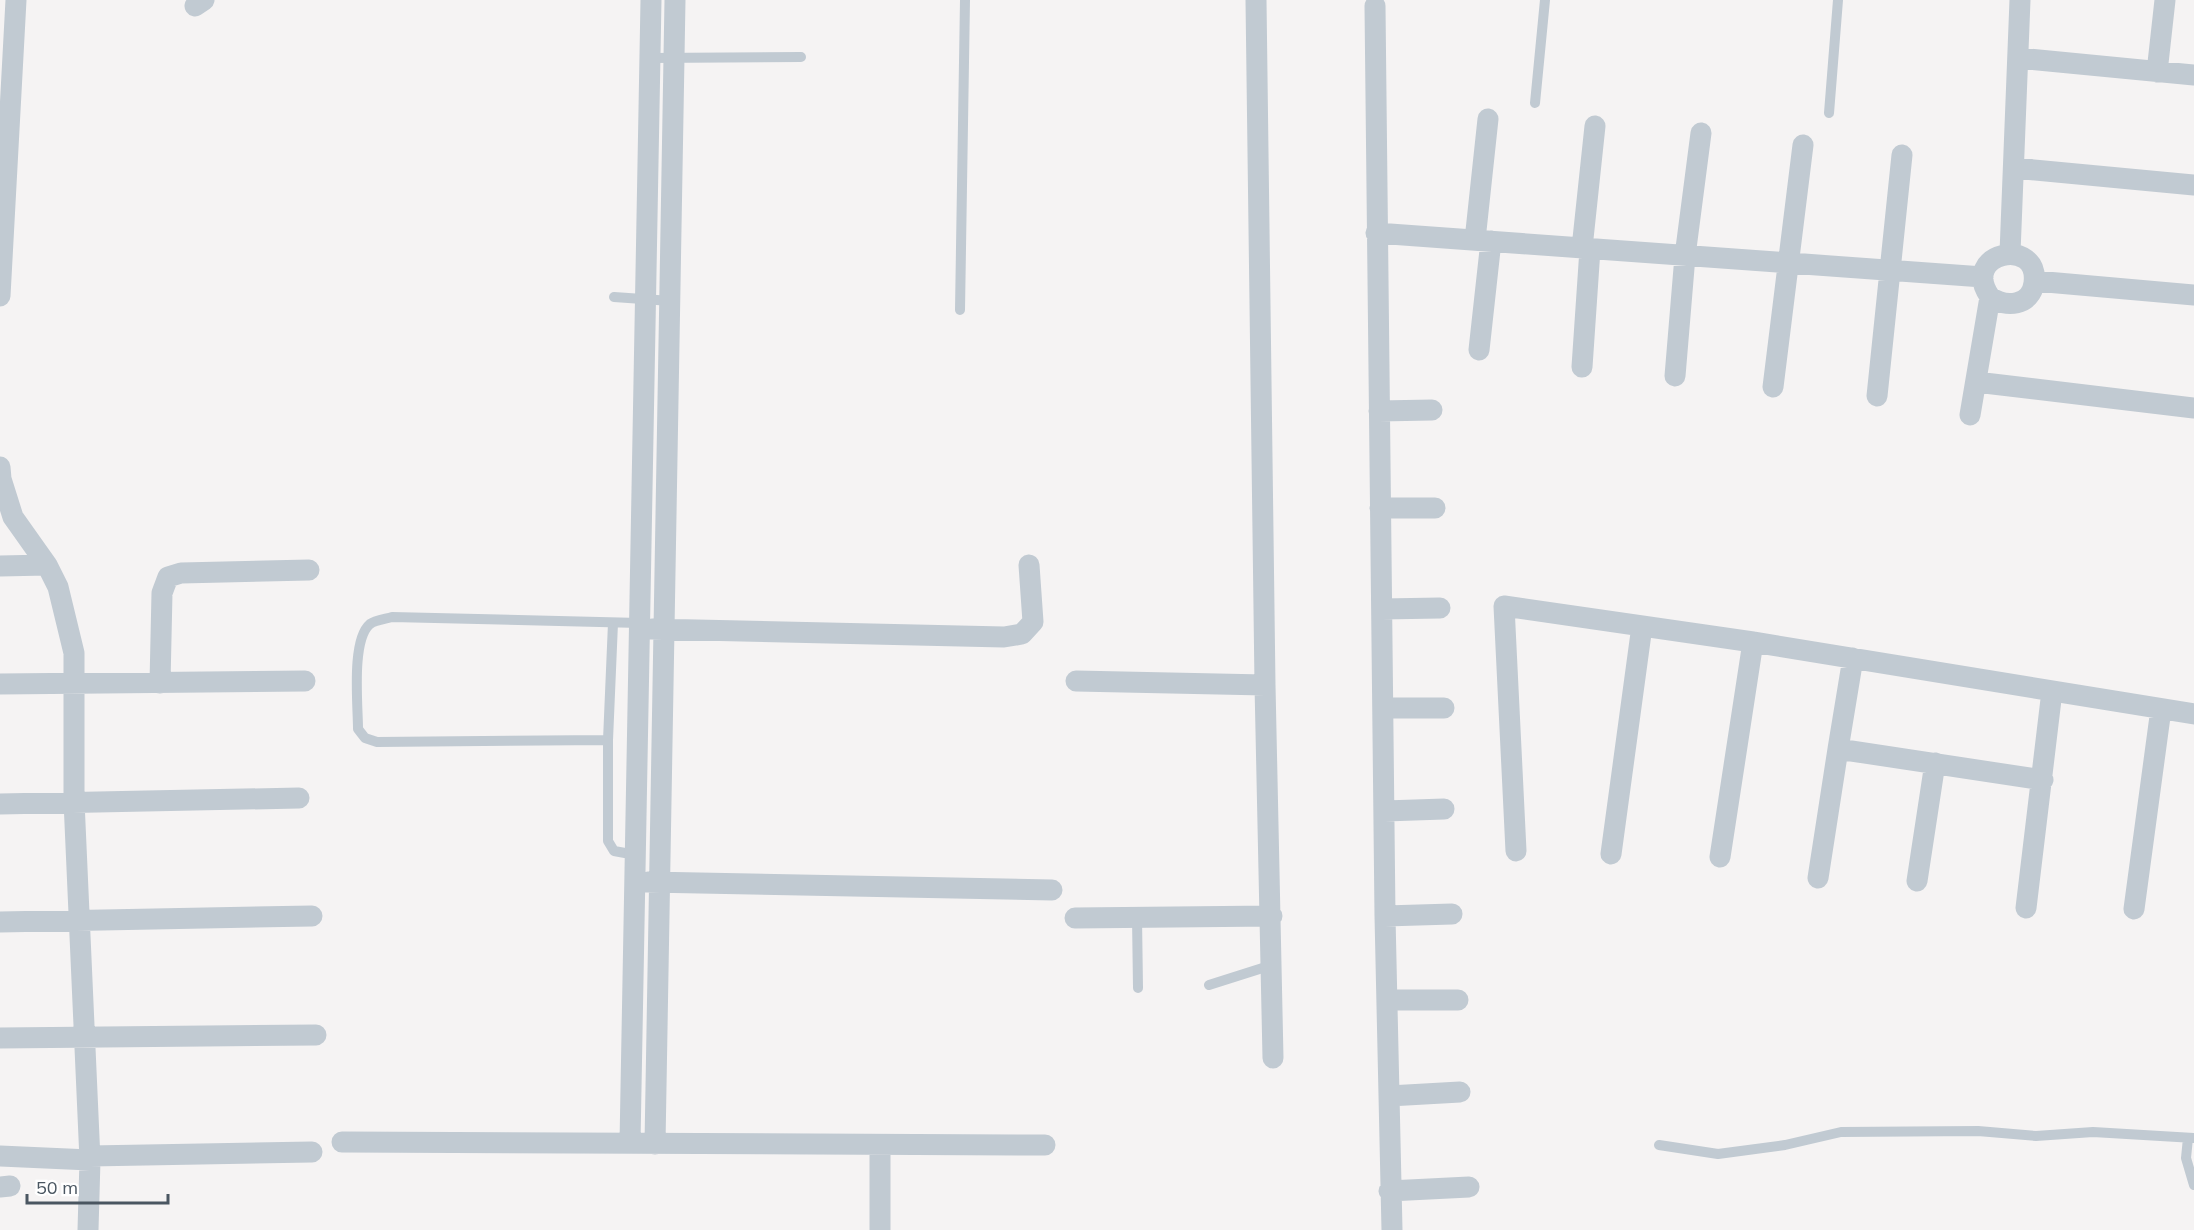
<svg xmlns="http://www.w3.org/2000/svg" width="2194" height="1230" font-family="Mulish,sans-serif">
<rect width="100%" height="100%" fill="#f5f3f3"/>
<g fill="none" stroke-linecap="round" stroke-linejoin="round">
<path stroke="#c1cad2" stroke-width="10" d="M650,58L801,57
M1535,103L1545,0
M1829,113L1838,0
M614,297L671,301
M960,310L965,0
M608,740L613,623
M636,855L614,851L608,841V740L377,742L365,738L358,729C358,705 351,640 370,624C375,620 385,619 392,617L640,623
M1137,917L1138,988
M1209,985L1272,965
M2188,1138L2186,1158L2194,1185
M1659,1145L1718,1154L1785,1145L1841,1132L1978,1131L2036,1136L2093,1132L2194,1138"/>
<path stroke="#c1cad2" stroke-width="21" d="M1256,0L1265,685L1273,1058
M195,6L204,0
M1375,6L1385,916L1392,1230
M2018,58L2194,75
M2157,72L2165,0
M2014,168L2194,185
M1376,233L1983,277
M1475,240L1488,119
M1582,248L1595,126
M2010,253L2020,0
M2035,281L2194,295
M0,296L16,0
M1479,350L1491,241
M1582,367L1590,249
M1675,376L1685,256L1701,133
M1976,382L2194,408
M1773,387L1803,145
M1877,396L1902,155
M1379,411L1432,410
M1970,415L1990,297C1959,252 2040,236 2034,283C2031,306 2006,308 1990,297
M0,467L1,479L13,517L47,565L58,587L74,653V801L90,1160L88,1230
M1380,508H1435
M0,566L47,565
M1382,609L1440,608
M652,629L1004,637L1022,634L1033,622L1029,565
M1076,681L1265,685
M160,683L162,593L168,577L181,573L309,570
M0,684L305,681
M1383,708H1444
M1838,749L1853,658
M0,804L299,798
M1385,811L1444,809
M1516,851L1504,606L1753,642L2194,714
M1611,854L1642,626
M1720,857L1753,642
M1818,878L1838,749L2043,780
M1917,881L1935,763
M648,882L1052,890
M2026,908L2052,691
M2134,909L2161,709
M1385,916L1452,914
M1075,918L1272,916
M0,922L312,916
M1387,1000H1458
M0,1038L316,1035
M1389,1096L1460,1092
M342,1142L1045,1145
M630,1143L651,0
M655,1144L675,0
M880,1146V1230
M0,1156L90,1160
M90,1156L312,1152
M0,1187L10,1186
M1389,1191L1469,1187"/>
</g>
<path d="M27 1194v9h141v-9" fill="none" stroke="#4a5661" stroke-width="3"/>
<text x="36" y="1194" font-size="18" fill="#4a5661" stroke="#ffffff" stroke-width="4.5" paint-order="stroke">50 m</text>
</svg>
